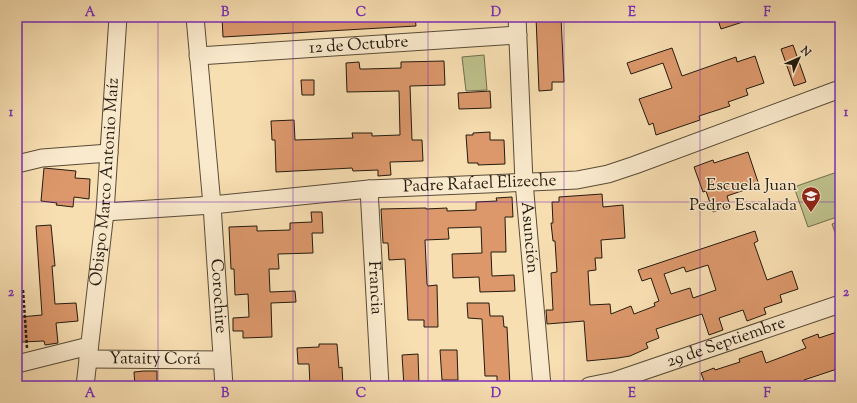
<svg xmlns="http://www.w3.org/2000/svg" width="857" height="403" font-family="'Sorts Mill Goudy',serif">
<rect width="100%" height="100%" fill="#f8dfb2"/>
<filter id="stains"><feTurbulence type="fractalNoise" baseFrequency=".005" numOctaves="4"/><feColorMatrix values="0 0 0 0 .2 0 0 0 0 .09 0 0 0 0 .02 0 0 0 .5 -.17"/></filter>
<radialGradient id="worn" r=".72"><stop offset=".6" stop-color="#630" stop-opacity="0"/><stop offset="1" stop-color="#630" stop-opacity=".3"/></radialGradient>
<path fill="#bec18c" stroke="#706e4d" d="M484,55L487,90L466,91L462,57Z
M840,171V216L808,227L794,187Z
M840,221V247L832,224Z"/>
<path fill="#dc986b" stroke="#231a0e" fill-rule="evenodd" d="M222,17H415L416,26L223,37Z
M536,17H561L564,82H552V90L539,91Z
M717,17H752V19L721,29Z
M793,45L806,82L794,86L781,49Z
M672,48L682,76L736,57L737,62L755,56L764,83L746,89L748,95L728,102L730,106L699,116L700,120L656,135L653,123L649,125L639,99L672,88L663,63L631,74L627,63Z
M444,61L445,85L410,86L412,140H422L423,161L390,162L391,175L378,176V170L353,171L352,168L276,172L275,140H272L271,121L294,120L295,140L353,138L352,133H372V136L400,135L399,91L347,92L346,63L359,62L360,69H365L401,68V62Z
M301,80H314V95H302Z
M490,91L491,108L459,109L458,93Z
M490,132V140H504L505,164L478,165V163H468L466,135H473V133Z
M748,152L759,185L727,196L730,206L713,212L706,191L703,192L694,167L713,160L714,163Z
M44,168L76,171L75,178L90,179L89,199L74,197L73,207L56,205L57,203L41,201Z
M602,194L603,207L623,205L625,238L601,240L602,258H595L596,270L588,271L590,305L610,304L611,314L631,306L634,314L655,306L654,303L659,301L651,278L642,281L638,270L755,231L758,241L754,243L767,280L792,271L798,289L780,295L782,302L764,308L766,314L747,321L743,310L719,318L723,330L709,335L702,314L656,329L659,338L646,343L648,348L630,356L618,358L587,361L584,321L547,324L546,310H553L551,273L557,272L555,241H553L551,223H553L552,202H559V197ZM708,265L716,290L693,298L690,288L671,294L664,274L684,267L686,272Z
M512,197L513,217H505L506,252H491L492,276L514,275L515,291L480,292L479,277L453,278L452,254L482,253L481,227L448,228L449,239L425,240L427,284L428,286L437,285L438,327H424V320H408L405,259L389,260L388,243H383L381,209L426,208V209L447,208V211L476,210V202L497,201L496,198Z
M311,212H322L323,233H312L313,253L278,254L279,269H269L270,292L295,291L296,302L271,303L272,337L243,338V331H233V318L249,317L248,294L235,295L234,269H231L229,227L257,226V231L290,230V223L312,222Z
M51,225L55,266H52L55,304L76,303L78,321L56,323L58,343L45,345L44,341L22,342L20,317L42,315L36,226Z
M467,303H489L490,316H503L504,327H507L510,386H497V376H485L482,319L468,318Z
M840,331V368L804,380L806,386H706L701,373L714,368L715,370L740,362L739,359L762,351L766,363L806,348L802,340L818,334L819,338Z
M319,344H337L339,368L342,367L343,386H310L309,364H298L297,348L319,347Z
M440,350H457L458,380H442Z
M418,354L419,386H404L402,355Z
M144,371H157V386H135L134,372Z"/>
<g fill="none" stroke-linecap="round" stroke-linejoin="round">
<g stroke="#584b37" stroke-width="19">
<g id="minor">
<path id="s1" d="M195,17L212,205L224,386"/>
<path id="s2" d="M517,17L524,182L542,386"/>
<path id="s3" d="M198,56L518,35"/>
<path d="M17,164L42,158L109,153"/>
<path id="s4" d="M369,189L380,386"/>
<path id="s5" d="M105,212L212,205L369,189L577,180L608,174L635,165L840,89"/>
<path id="s6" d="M88,359L222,360"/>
<path d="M17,364L89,346"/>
<path id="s7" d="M85,386L105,212L118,17"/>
<path id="s8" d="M589,386L614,381L840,304"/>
</g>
</g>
<path stroke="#231a0e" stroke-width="2.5" stroke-dasharray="3 2" stroke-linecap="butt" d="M23,290L27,348"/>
<use href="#minor" stroke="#faeacd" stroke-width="17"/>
</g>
<path fill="none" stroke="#7b2cbf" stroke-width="1" stroke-opacity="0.55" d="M158,17V386M293,17V386M428,17V386M564,17V386M700,17V386M17,202H840"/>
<defs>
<g id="school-pin" transform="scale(1)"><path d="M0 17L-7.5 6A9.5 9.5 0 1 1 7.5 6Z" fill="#8f2418" stroke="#faeacd"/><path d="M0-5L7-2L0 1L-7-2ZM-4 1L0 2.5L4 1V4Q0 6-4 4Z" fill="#fff"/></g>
</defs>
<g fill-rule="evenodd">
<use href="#school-pin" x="811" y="196"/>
</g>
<g text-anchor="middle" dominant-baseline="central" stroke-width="3" stroke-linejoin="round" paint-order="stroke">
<g font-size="17" fill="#231a0e" stroke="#faeacd">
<text stroke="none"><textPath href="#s3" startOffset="161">12 de Octubre</textPath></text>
<text stroke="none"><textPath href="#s7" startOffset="205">Obispo Marco Antonio Maíz</textPath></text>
<text stroke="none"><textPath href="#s5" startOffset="376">Padre Rafael Elizeche</textPath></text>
<text stroke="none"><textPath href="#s2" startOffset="221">Asunción</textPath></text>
<text stroke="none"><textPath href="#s4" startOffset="99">Francia</textPath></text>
<text stroke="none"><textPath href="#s1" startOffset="280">Corochire</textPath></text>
<text stroke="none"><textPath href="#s8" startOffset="144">29 de Septiembre</textPath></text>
<text stroke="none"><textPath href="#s6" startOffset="67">Yataity Corá</textPath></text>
</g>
<g font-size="17" fill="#231a0e" stroke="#faeacd" text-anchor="end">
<text x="797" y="186">Escuela Juan<tspan x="797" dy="20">Pedro Escalada</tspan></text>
</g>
</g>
<rect width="857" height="403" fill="none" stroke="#f8dfb2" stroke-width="44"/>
<g transform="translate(799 58) rotate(45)" stroke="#faeacd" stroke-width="3" paint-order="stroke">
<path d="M0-3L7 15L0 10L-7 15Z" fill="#231a0e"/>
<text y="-6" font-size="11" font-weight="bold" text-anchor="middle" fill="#231a0e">N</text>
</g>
<rect x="22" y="22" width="813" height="359" fill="none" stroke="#7b2cbf" stroke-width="1.5"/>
<g font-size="13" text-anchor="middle" font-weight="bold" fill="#7b2cbf">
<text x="90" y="16">A</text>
<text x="225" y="16">B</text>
<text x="361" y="16">C</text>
<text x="496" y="16">D</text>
<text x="632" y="16">E</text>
<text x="767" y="16">F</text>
<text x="11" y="116">1</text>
<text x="846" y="116">1</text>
<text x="11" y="296">2</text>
<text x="846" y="296">2</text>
<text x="90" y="397">A</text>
<text x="225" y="397">B</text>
<text x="361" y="397">C</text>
<text x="496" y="397">D</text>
<text x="632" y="397">E</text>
<text x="767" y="397">F</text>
</g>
<rect width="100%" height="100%" filter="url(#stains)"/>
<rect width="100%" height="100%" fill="url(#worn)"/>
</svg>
